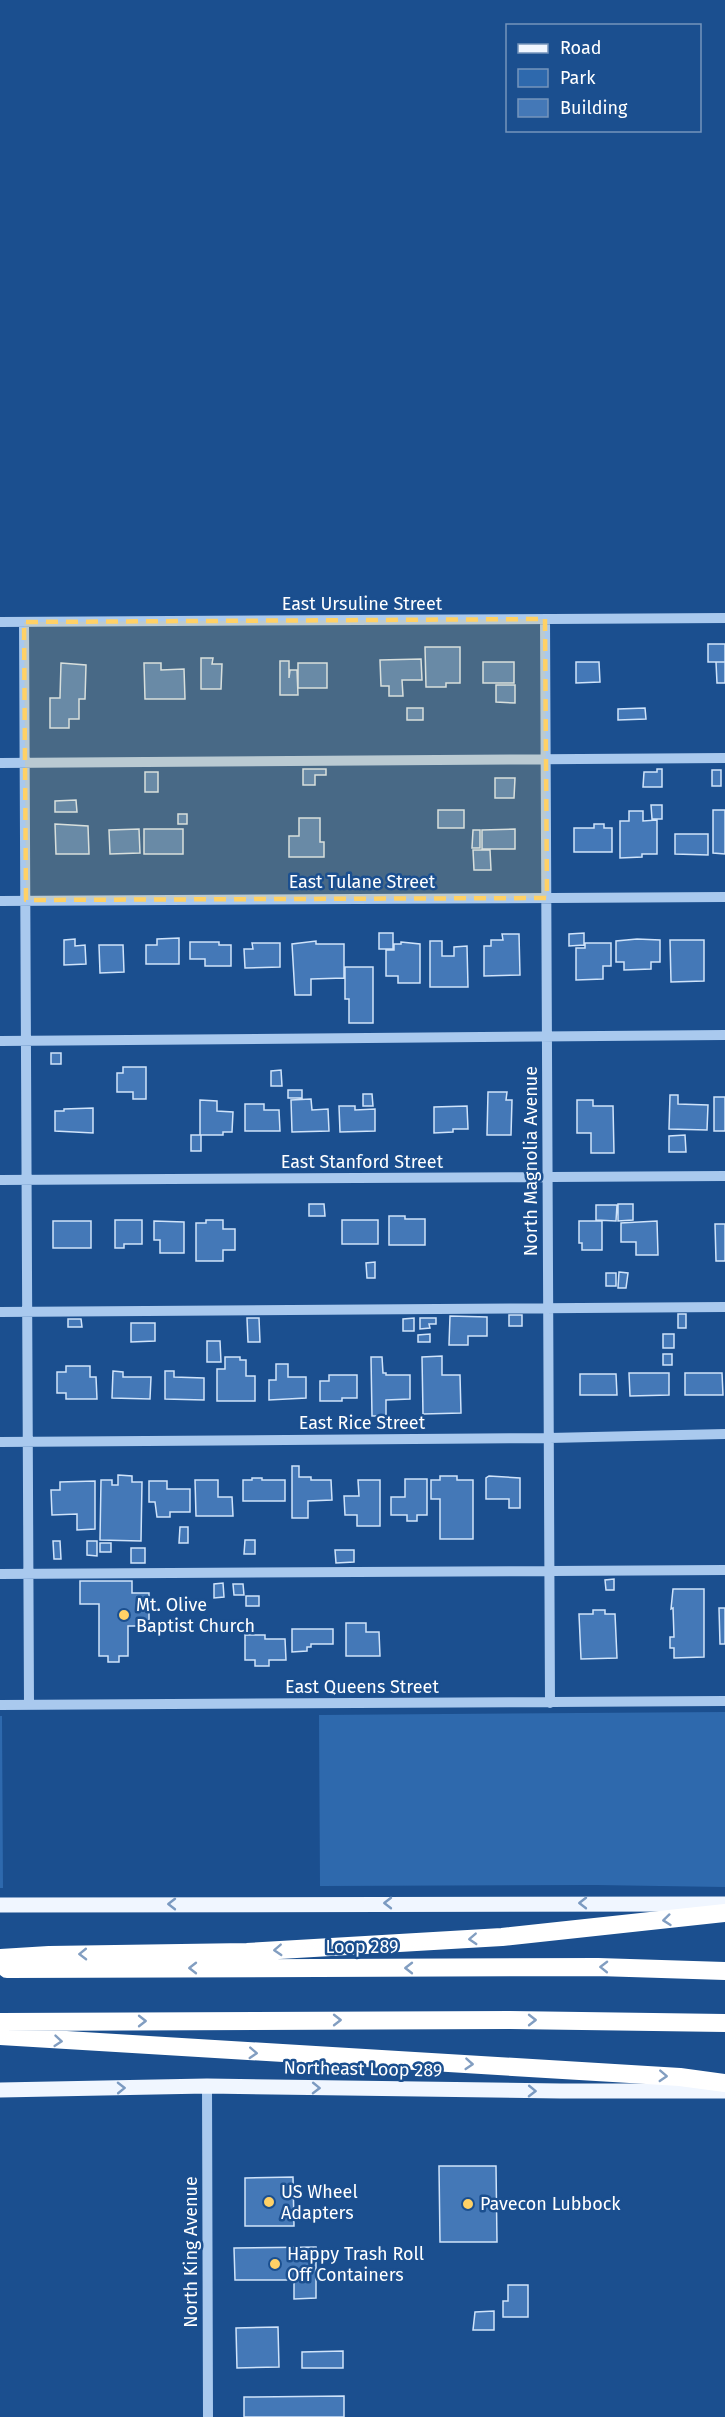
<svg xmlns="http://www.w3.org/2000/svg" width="725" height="2417" font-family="'Fira Sans',sans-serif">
<rect width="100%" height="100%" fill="#1b4f8f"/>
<path fill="#2e69ad" d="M725,1712V1887L596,1885L320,1886L319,1715Z
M0,1716H2L3,1888H0Z"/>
<path fill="#4478b7" stroke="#cfe3fa" stroke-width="1.5" d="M708,644H725V662H708Z
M425,647H460V683H446V687H426Z
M201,658H213L212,664H222L221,689H201Z
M421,659L422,680H402L403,696H389V686H381L380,660Z
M280,661H289V678L290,670H297L298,695H280Z
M483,662H514V683H483Z
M576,662H599L600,682L576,683Z
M716,662H725V683H717Z
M61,663L86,665L85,699H79V719H69V728H50V698H60Z
M144,663H161V670L184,669L185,699H145Z
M298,663H327V688H298Z
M496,685H515V703L496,702Z
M407,708H423V720H407Z
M645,708L646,719L618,720V709Z
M303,769H326V775H315V785H303Z
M657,769H662V787H643L644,772H657Z
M712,770H721V786H712Z
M145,772H158V792H145Z
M495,778H515L514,798H495Z
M76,800L77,812H55V801Z
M651,805H662V819H652Z
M438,810H464V828H438Z
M713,810H725V854L713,853Z
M629,811H643V821L657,820V854H642V857L620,858V821H629Z
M178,814H187V824H178Z
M299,818H320V842H324V857H289V836H299Z
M55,824L88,826L89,854H56Z
M594,824H604V828H612V852H574V828H594Z
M139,829L140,853L110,854L109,830Z
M144,829H183V854H144Z
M515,829V849H482V830Z
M473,830H480V848H472Z
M675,834H708V855L675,854Z
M473,850H490L491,870H474Z
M379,933H393V949H379Z
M584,933V945L569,946V934Z
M502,934H519L520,975L484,976V946H491V940H503Z
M179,938V964H146V945H157V939Z
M75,939V946L85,945L86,964L64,965V940Z
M637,939L660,940V962H651V969L624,970V962H616V941Z
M670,940H704V981L671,982Z
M316,941V944H344V978L311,979V995H295L292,944Z
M430,941H442V956H454V947L467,946L468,987H430Z
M190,942H219V945H231V966H205V959H190Z
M401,942L420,944V983H398V976H386V950H394V944H401Z
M252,943H280V967L245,968L244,949H253Z
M585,943H611V966H603V979L576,980V948H585Z
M99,945H123L124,972L100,973Z
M345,967H373V1023H349V999H345Z
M51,1053H61V1064H51Z
M123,1067H146V1099H133V1092H117V1073H123Z
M281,1070L282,1086H271V1071Z
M288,1090H302V1098H288Z
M488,1092H507L506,1100H512L511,1135H487Z
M363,1094H372L373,1106H363Z
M670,1095H678V1104L708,1105L707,1130L669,1129Z
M714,1097H725V1131H714Z
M311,1099L312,1110L328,1109L329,1131L292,1132L291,1100Z
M200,1100L217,1101V1111L233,1112L232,1132H223V1135H200Z
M577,1100H593V1106H613L614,1153H591V1133H577Z
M245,1104H264V1110H279L280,1131H245Z
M339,1106H355V1110L375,1109V1131L340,1132Z
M467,1106L468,1129H453V1132L434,1133V1107Z
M93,1108V1133L55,1131V1111H64V1109Z
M191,1135H201V1151H191Z
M685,1135L686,1152H669V1136Z
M309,1204H324L325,1216H309Z
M618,1204H633V1220L618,1221Z
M596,1205H617L616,1221L596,1220Z
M389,1216H405V1219H425V1245H389Z
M115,1220H142V1244H124V1248H115Z
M206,1220H223V1229H235V1250H223V1261H196V1223H206Z
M342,1220H378V1244H342Z
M53,1221H91V1248H53Z
M154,1221L184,1222V1253H160V1240H154Z
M579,1221H602V1250H582V1243H579Z
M657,1221L658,1255H636V1242H621V1223Z
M715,1224H725V1261H716Z
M375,1262V1278H367L366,1263Z
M619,1272L628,1273L626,1288H618Z
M606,1273H616V1286H606Z
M678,1314H686V1328H678Z
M509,1315H522V1326H509Z
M450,1316L487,1317V1336H468V1345H449Z
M247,1318H259L260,1342H248Z
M414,1318V1331H403V1319Z
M420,1318H436V1324H429L430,1328L420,1329Z
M68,1319H81L82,1327H68Z
M131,1323H155V1341L131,1342Z
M430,1334V1342H418V1335Z
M663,1334H674V1348H663Z
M207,1341H220L221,1362H207Z
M663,1354H672V1365H663Z
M442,1356V1375H460L461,1413L423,1414L422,1357Z
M225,1357H240V1360H246V1376H255V1401H217V1369H225Z
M371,1357H382L383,1373H386V1375H410V1399L386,1400V1416H372Z
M276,1364H288V1377H306V1398L269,1400V1380H276Z
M66,1366H90V1377H96L97,1399H66V1393H57V1372H66Z
M113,1371L123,1372V1377H151L150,1399L112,1398Z
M165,1371H174V1377L204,1378V1400L165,1399Z
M629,1373H669V1395L630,1396Z
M685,1373H722L723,1395H685Z
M580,1374H616L617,1395H580Z
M329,1375H357V1398H342V1401H320V1381H329Z
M292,1466H299V1477H311V1480H331L332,1500L308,1501V1518H292Z
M118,1475L132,1476V1482H142L141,1541L100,1540L101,1480H112V1485H118Z
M440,1476H457V1480H473V1539H440V1499H431V1480H440Z
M489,1476L520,1478V1508H509V1499H486V1478Z
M252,1478H262V1480H285V1501H243V1480H252Z
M405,1479H427V1515H417V1521H407V1515H391V1497H405Z
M195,1480H218V1497H232L233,1516H196Z
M358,1480H380V1526H357V1515H345L344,1496H359Z
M95,1481V1529L77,1530V1514L52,1515L51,1490H60V1482Z
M149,1481H167V1489H190V1512H170V1517H157L155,1502H149Z
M180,1527H188V1543H179Z
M245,1540H255V1554H244Z
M53,1541H60L61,1559H54Z
M87,1541H97V1556L87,1555Z
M100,1543H111V1552H100Z
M131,1548H145V1563H131Z
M335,1550H354V1562L336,1563Z
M614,1579V1590H606L605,1580Z
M80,1581H132V1593H149V1626H128V1656H119V1662H108V1656H99V1604H80Z
M223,1583L224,1597L214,1598V1584Z
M233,1584H243L244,1595H234Z
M673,1589H704V1657L674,1658V1648H670V1637H674L673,1608L671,1609Z
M246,1596H259V1606H246Z
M719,1608H725V1644H720Z
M593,1610H605V1614H615L617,1658L581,1659L579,1614H593Z
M346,1623H366V1632H379L380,1656H346Z
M292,1629H333V1644H311V1647H307V1651L292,1652Z
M245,1635H265V1639H285L286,1660H269V1666H255V1660H245Z
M439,2166H496L497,2242H440Z
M293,2177L294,2226H245V2178Z
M316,2247V2298L294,2299V2280H235L234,2248Z
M508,2285H528V2317H503V2301H508Z
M494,2311V2330H473L475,2312Z
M278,2327L279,2367L237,2368L236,2328Z
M343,2351V2368H302V2352Z
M344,2396V2417H244V2397Z"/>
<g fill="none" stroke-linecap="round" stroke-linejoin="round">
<path stroke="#a9c9ee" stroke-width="10" d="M545,619L550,1703
M0,622L725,618
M24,622L29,1705
M0,763L725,758
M0,901L725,897
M0,1041L725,1035
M0,1180L725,1176
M0,1312L725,1307
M0,1442L549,1438L725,1434
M0,1574L725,1570
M0,1705L725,1701
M207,2086L208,2417"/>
<path stroke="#f0f6ff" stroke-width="15" d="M0,1905L725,1904
M0,2090L207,2086L561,2091H725"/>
<path stroke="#fff" stroke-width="18" d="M0,1958L49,1955L247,1952L502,1937L725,1913
M7,1969L598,1967L725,1971
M0,2022L510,2020L725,2023
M0,2036L680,2077L725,2083"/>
</g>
<defs><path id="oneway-chevron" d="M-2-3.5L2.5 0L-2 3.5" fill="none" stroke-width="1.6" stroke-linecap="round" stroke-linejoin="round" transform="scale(1.5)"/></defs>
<g stroke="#7b9ac1">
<use href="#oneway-chevron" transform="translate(388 1903) rotate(180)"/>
<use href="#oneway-chevron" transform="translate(583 1903) rotate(180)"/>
<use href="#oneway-chevron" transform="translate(172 1904) rotate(180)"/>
<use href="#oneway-chevron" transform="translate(121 2088) rotate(-1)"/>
<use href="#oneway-chevron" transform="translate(316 2088) rotate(1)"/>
<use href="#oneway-chevron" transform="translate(532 2091) rotate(1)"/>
</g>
<g stroke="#829ec1">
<use href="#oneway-chevron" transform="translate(667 1920) rotate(174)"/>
<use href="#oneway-chevron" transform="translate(473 1939) rotate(177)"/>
<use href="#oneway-chevron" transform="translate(278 1950) rotate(177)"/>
<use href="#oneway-chevron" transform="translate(83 1954) rotate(179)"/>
<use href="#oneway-chevron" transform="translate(604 1967) rotate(-179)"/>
<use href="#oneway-chevron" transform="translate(193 1968) rotate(180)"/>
<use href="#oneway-chevron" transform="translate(409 1968) rotate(180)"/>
<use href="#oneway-chevron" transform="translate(337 2020)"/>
<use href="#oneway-chevron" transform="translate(532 2020)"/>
<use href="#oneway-chevron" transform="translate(142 2021)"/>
<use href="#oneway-chevron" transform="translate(58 2041) rotate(5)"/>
<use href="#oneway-chevron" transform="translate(253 2053) rotate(3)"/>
<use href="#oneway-chevron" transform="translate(469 2064) rotate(4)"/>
<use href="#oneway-chevron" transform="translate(663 2076) rotate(3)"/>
</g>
<path fill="#ffd166" fill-opacity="0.2" stroke="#ffd166" stroke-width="4.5" stroke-dasharray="12 8" stroke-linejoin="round" d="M545,619L547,898L26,900L24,622Z"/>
<g fill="#ffd166" stroke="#1b4f8f" stroke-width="2">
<circle cx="124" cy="1615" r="6"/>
<circle cx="269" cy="2202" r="6"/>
<circle cx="468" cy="2204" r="6"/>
<circle cx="275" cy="2264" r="6"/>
</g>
<g text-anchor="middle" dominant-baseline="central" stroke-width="5" stroke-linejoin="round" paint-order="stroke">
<g font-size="18" fill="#fff" stroke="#1b4f8f">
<text x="362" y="604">East Ursuline Street</text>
<text x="362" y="882">East Tulane Street</text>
<text transform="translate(531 1161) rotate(-90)">North Magnolia Avenue</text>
<text x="362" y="1162">East Stanford Street</text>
<text x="362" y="1423">East Rice Street</text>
<text x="362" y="1687">East Queens Street</text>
<text x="362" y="1947">Loop 289</text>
<text transform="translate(363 2069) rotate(1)">Northeast Loop 289</text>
<text transform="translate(191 2252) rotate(-90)">North King Avenue</text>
</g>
<g font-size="18" fill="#fff" stroke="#1b4f8f" text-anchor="start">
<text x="136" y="1605">Mt. Olive<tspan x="136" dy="21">Baptist Church</tspan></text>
<text x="281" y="2192">US Wheel<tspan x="281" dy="21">Adapters</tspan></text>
<text x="480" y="2204">Pavecon Lubbock</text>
<text x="287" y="2254">Happy Trash Roll<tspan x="287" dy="21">Off Containers</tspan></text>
</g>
</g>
<rect x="506" y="24" width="195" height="108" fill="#1b4f8f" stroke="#7695bc" stroke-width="1.5"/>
<rect x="518" y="44" width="30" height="9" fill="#f0f6ff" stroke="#7695bc" stroke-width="1.5"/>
<text x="560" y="54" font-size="18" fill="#ffffff">Road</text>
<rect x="518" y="69" width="30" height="18" fill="#2e69ad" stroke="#7695bc" stroke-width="1.5"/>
<text x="560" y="84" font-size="18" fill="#ffffff">Park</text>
<rect x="518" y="99" width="30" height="18" fill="#4478b7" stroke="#7695bc" stroke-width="1.5"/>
<text x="560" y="114" font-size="18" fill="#ffffff">Building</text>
</svg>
